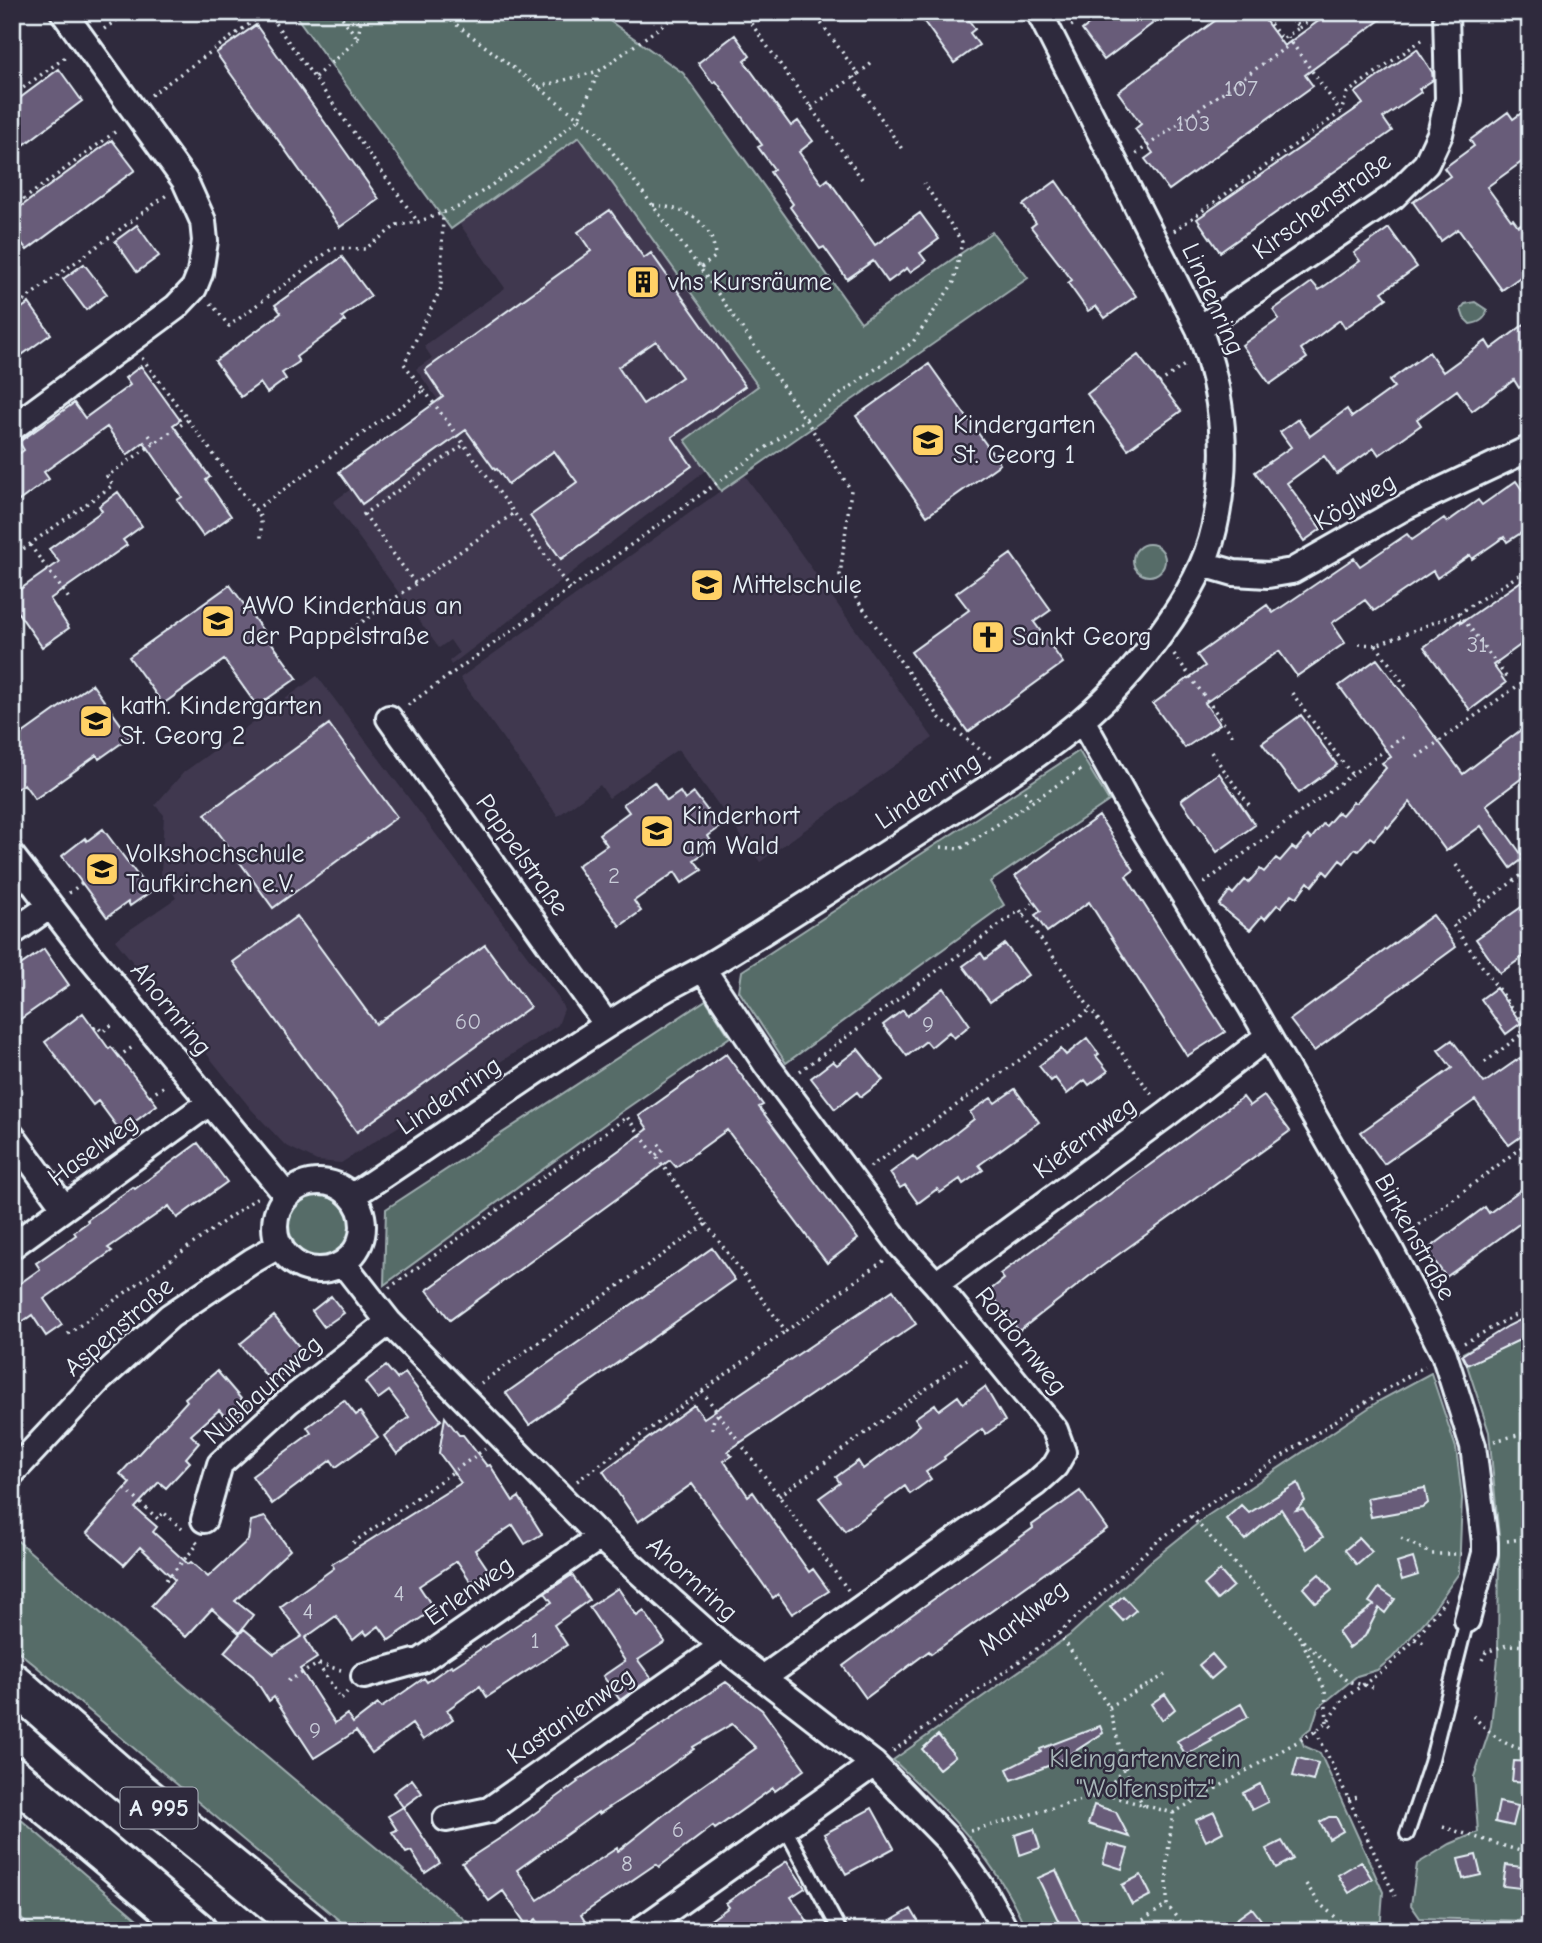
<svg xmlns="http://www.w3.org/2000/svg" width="1542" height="1943" font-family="'Comic Neue',sans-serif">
<rect width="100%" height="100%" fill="#2f2a3d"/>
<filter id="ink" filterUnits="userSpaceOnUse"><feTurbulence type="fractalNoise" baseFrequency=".0143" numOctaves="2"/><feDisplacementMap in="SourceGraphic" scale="14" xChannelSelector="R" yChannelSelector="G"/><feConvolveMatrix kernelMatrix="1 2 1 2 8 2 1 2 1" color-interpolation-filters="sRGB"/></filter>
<g filter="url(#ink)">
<path fill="#40394f" d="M579,136L759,387L685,439L706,470L451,665L449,661L459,653L450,640L439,648L333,502L351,489L339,472L438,400L416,369L432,358L424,346L505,288L459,223Z
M744,474L933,738L760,862L678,749L609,798L600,785L558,816L460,678Z
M317,676L556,994L564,1009L558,1025L341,1163L317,1161L285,1145L251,1109L115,940L176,898L161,874L164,815L155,805L184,772Z"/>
<path fill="#566c67" stroke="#9faeb0" stroke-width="2" d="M293,12H597L683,73L861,322L992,232L1028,278L721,491L685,440L758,386L579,137L451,229Z
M1475,302L1487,310C1486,319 1480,323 1470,324L1464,318L1461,309L1465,304Z
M1133 560a16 16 0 1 1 32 0a16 16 0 1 1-32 0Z
M1079,751L1109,801L990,882L1004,905L786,1063L739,991L742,971Z
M706,1000L730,1037L624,1110L384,1285L386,1209Z
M286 1227a33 33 0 1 1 66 0a33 33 0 1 1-66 0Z
M1530,1316V1921L1420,1918L1411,1905L1417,1864L1450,1844L1478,1832L1474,1777L1491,1726L1498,1657L1499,1537L1489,1432L1463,1353Z
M1431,1373L1456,1448L1462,1498L1459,1573L1426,1620L1392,1658L1377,1670L1357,1676L1318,1708L1312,1727L1300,1737L1304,1746L1320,1753L1383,1892L1380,1931H1027C996,1859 950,1813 893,1760L1070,1635L1151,1561L1207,1516L1379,1401Z
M12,1536C166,1670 319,1804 479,1931H352L12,1646Z
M12,1812L151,1931H37L12,1912Z"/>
<path fill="#675c79" stroke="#e8f1f8" stroke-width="2" fill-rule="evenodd" d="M917,12H963L975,29L970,33L979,45L954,63Z
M1105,12H1168L1104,60L1082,30Z
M1227,12H1259L1284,46L1331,12H1391L1305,75L1313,86L1169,190L1145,159L1153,153L1135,129L1141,124L1118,92Z
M256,25L379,199L340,227L216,53Z
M735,35L750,56L744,61L791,126L798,121L813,141L799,152L822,184L828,179L875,245L920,213L939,239L920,253L926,261L910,272L907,268L888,282L873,261L847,279L824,247L820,249L790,207L793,204L770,172L774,169L758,147L762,145L716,81L713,83L698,63Z
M1417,49L1432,72L1433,80L1419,89L1421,92L1383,118L1392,131L1220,252L1197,219L1363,104L1355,93Z
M59,69L82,101L21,147L12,135V104Z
M1530,107V156L1487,187L1511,220L1513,219L1518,226L1530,218V270L1502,290L1458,229L1441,241L1413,202L1450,176L1444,168L1474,146L1470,140L1508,112L1513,119Z
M112,140L135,170L27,250L12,230V213Z
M1056,181L1136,296L1105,318L1096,306L1088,311L1068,283L1072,280L1031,227L1036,223L1023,205Z
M610,210L644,258L651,253L745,386L672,437L692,466L561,559L530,516L577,482L554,451L508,484L497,469L495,470L466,430L362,504L339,472L443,397L425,370L591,251L578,232ZM656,341L682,377L643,404L618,367Z
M137,225L159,256L137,272L115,241Z
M1389,228L1417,267L1382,292L1387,298L1345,328L1340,320L1301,349L1307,358L1270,384L1242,345L1279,319L1273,310L1312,282L1319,290L1360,261L1354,253Z
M342,257L371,296L342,317L345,321L296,357L299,362L282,373L286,379L267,393L260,383L241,397L215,361L281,313L275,305Z
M84,264L107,294L86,310L63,279Z
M29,303L51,334L12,362V315Z
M1530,320V380L1519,388L1514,380L1472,411L1457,390L1417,419L1421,425L1379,455L1374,448L1337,474L1324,456L1287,483L1321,529L1304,541L1255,472L1291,447L1280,432L1298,419L1310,436L1347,409L1352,417L1394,387L1389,381L1429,352L1443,372L1486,341L1491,349Z
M1138,355L1181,411L1128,449L1087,394Z
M929,364L1000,464L927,516L856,416Z
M141,366L180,420L173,425L210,477L206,480L231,516L203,536L177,500L182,497L144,442L127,455L107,427L44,472L49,479L12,506V459L24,450L19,442L74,403L85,418L130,385L125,378Z
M1516,481L1530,501V527L1507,542L1504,537L1472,559L1470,555L1437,578L1433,571L1374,611L1365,600L1332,623L1345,643L1297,676L1279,651L1205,703L1220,724L1185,748L1153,704L1205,666L1197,655L1267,605L1273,613L1354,558L1360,566L1407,534L1412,540L1444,518L1447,522L1478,500L1482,505Z
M118,492L142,526L123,540L127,545L50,599L69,628L42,647L12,604V595L59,562L49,549L102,511L99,506Z
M1011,554L1051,610L1034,622L1063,663L968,732L911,652L969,610L956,593Z
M1530,575V638L1493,665L1506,683L1470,710L1424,647L1460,620L1461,623Z
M230,585L297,678L257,706L224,660L163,704L129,657Z
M1377,659L1463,774L1530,723V772L1486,805L1524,858L1511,868L1481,826L1446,851L1410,802L1388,828L1386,826L1374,840L1370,837L1358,851L1355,849L1344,863L1340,860L1328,875L1324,871L1312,886L1308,882L1297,897L1292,894L1281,907L1277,905L1265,919L1262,916L1250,930L1219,905L1230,891L1233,894L1245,880L1248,883L1260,869L1264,872L1276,858L1280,861L1292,847L1296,850L1308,836L1311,839L1323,824L1326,826L1338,812L1342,815L1353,802L1356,803L1386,768L1382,763L1391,757L1339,686Z
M92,684L130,737L99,759L97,755L35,799L24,784L12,792V741Z
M1301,715L1337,765L1299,793L1262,743Z
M329,724L397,817L273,908L205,814Z
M1219,773L1255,825L1217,852L1181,800Z
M654,782L667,801L680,792L685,800L694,793L720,827L708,836L714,846L694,860L702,870L682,883L675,872L634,901L641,911L620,926L577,866L607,845L599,834L629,812L623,804Z
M1099,816L1134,870L1126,876L1225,1032L1187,1056L1089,902L1047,932L1035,915L1041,911L1015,876Z
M103,829L150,892L130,906L128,902L107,917L62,856L85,838L87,841Z
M1530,901V952L1500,973L1476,939Z
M1433,915L1456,947L1314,1051L1290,1020Z
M297,916L376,1024L485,945L530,1007L357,1132L233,962Z
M1005,944L1028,975L990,1002L963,966L981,953L985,959Z
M44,949L69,985L12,1025V971Z
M944,988L970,1025L954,1038L949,1032L931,1047L926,1041L907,1056L883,1025L903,1010L907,1016Z
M1496,988L1521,1023L1506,1034L1481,999Z
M83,1013L109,1049L111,1047L157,1105L121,1132L98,1101L93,1105L45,1042Z
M1087,1038L1099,1054L1096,1056L1108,1071L1089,1085L1085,1080L1067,1094L1055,1078L1051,1081L1039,1066L1061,1049L1066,1055Z
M1452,1040L1484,1083L1520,1058L1530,1072V1130L1509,1145L1475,1100L1384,1164L1361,1132L1452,1068L1438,1050Z
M858,1049L883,1080L861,1097L857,1092L835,1109L811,1078L833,1061L837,1065Z
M726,1054L763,1105L759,1107L858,1239L827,1263L727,1130L676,1167L670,1160L450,1320L427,1290L648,1129L639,1116Z
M1015,1089L1039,1122L979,1165L983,1170L963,1184L960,1179L940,1193L937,1189L918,1203L905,1185L900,1188L890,1173L913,1156L917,1161L956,1133L974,1119L970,1112L991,1098L995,1103Z
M1264,1096L1290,1131L1101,1267L1019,1331L989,1291L1004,1279L1000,1274L1243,1097L1250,1106Z
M198,1143L227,1182L177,1218L169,1206L108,1248L112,1251L44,1299L62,1325L46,1336L32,1315L12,1329V1289L40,1269L36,1263L76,1235L74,1232L88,1222L87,1220L133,1187L135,1189Z
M1530,1183V1216L1446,1277L1427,1250L1485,1207L1489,1213Z
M712,1248L735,1280L529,1425L506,1393Z
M893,1290L916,1324L728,1451L732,1456L724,1461L748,1496L753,1492L809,1572L813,1569L829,1591L792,1614L778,1594L773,1598L692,1484L638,1522L603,1471L694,1405L704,1418Z
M331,1296L344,1313L324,1327L312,1311Z
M1530,1315V1335L1467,1365L1462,1355L1508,1326Z
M274,1316L306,1355L272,1383L240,1344Z
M386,1366L397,1379L405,1373L441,1420L397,1454L384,1436L409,1417L389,1391L378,1399L365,1382Z
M217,1371L248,1407L230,1422L219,1410L191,1435L199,1443L186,1458L190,1462L166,1488L159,1482L135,1508L157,1527L153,1532L188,1564L191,1562L208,1577L248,1540L251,1521L265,1517L290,1550L235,1601L253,1615L239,1633L212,1609L186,1637L151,1606L175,1580L140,1547L124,1565L87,1533L130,1483L120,1474L187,1401L185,1398Z
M985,1387L1005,1421L986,1434L982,1429L944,1457L945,1459L926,1472L931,1479L910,1494L905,1486L845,1531L819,1498L840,1483L836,1477L858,1461L863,1469L902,1440L920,1425L915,1418L935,1404L939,1410L958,1396L963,1403Z
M344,1400L356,1415L360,1412L378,1437L336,1467L331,1460L272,1504L252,1476L311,1433L307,1427Z
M445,1417L459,1435H463L487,1466L490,1465L513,1501L519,1497L542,1534L525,1544L513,1525L475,1550L489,1571L471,1582L457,1561L419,1586L434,1609L389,1640L379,1626L367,1635L364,1631L353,1640L336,1616L305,1638L317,1658L300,1669L335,1723L347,1714L353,1723L378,1704L381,1708L424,1678L427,1682L451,1665L453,1667L552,1602L545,1593L572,1575L589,1600L554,1625L567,1645L487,1697L480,1686L447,1710L453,1719L423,1740L412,1724L372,1753L356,1731L314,1758L274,1697L269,1701L253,1676L224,1652L244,1629L274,1654L302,1636L280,1607L334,1568L332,1564L461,1483L439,1453Z
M1298,1483L1305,1501L1296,1510L1303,1509L1323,1537L1307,1549L1281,1509L1245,1540L1226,1519L1241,1505L1249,1513Z
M1425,1488L1428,1503L1422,1508L1371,1517L1367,1498Z
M1080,1491L1107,1529L931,1654L929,1651L866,1698L843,1666L906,1619L1033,1528L1032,1525Z
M1359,1538L1372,1552L1357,1565L1345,1550Z
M1413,1558L1418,1575L1402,1580L1397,1563Z
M1220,1571L1233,1586L1217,1600L1204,1585Z
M1319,1574L1332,1590L1316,1603L1303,1588Z
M618,1588L637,1616L644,1611L665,1642L638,1660L651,1678L620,1700L603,1676L625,1661L589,1607Z
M1379,1588L1395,1599L1385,1613L1379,1608L1365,1636L1349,1648L1338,1632L1374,1605L1369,1602Z
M1123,1596L1136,1610L1123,1621L1110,1607Z
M1212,1654L1224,1668L1211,1679L1199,1665Z
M726,1682L762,1710L805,1769L775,1791L773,1788L715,1829L713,1826L659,1867L656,1864L581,1915L591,1931H544L536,1919L527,1926L503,1891L489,1901L462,1863L505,1835L578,1782L577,1781ZM732,1724L756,1748L685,1798L618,1851L617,1848L538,1900L517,1870L598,1812L599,1814L640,1787L694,1749L693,1747Z
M1165,1694L1175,1709L1162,1720L1151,1704Z
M1241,1704L1248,1717L1210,1739L1212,1741L1186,1755L1177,1741Z
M1100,1726L1103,1733L1058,1762L1012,1780L1007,1769L1041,1752L1040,1749Z
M938,1735L955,1756L939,1769L922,1749Z
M1298,1758L1318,1763L1313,1781L1293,1776Z
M1514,1761L1530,1762V1782L1512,1781Z
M412,1779L422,1793L403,1807L393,1793Z
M1260,1784L1268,1802L1252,1810L1243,1793Z
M1499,1802L1518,1806L1513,1826L1495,1822Z
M1094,1805L1116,1812L1129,1837L1088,1824Z
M403,1807L440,1863L425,1873L411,1851L406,1853L392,1832L397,1830L388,1816Z
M872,1808L894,1848L846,1874L824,1834Z
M1214,1812L1223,1832L1206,1841L1196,1820Z
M1329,1817H1336L1343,1831L1329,1839L1320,1822Z
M1034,1829L1040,1848L1020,1855L1015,1835Z
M1282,1841L1293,1859L1276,1868L1266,1849Z
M1108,1844L1128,1849L1122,1869L1103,1863Z
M1476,1855L1481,1875L1463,1879L1458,1859Z
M787,1861L805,1888L791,1897L808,1922L794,1931H695L729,1907L726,1903Z
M1361,1861L1372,1879L1349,1893L1338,1875Z
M1506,1865L1522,1867L1520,1888L1503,1886Z
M1056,1870L1075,1911L1085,1931H1063L1038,1878Z
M1141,1875L1151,1895L1132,1905L1122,1885Z
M1252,1908L1262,1921L1248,1931H1220Z
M911,1909L924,1931H874Z"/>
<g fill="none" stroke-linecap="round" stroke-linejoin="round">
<g stroke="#e8f1f8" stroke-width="18">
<path id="lane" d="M784,1826L840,1931
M1407,1834L1431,1763L1467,1620"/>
</g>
<g stroke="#e8f1f8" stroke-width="30">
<path id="street" d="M1199,329L1394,196L1426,164L1440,134L1448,99L1446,12
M12,428L176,307L194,288L200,273L205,241L203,221L185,181L63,12
M1203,564L1234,573L1268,575L1292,571L1405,507L1530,448
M389,718L607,1025
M1082,720L1132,810L1252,1008L1389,1247L1444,1354L1473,1446L1485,1543V1553L1467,1620
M12,856L79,943L287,1196
M12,933L50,906
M703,969L766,1064L902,1247L936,1284L1055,1430L1063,1452L1055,1466L1035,1484L763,1678
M12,1136L64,1207
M275 1226a44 44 0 1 1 88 0a44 44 0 1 1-88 0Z
M352,1196C453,1130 551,1058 654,996C671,985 689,977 706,967C778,924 848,878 918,833C973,797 1030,763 1081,721C1131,679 1200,594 1214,529C1230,459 1224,395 1199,329L1039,12
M12,1246L209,1103
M343,1263L389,1322L600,1537L722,1646L874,1764L949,1841L981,1886L1006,1931
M936,1284L1166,1115L1268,1036
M12,1473L98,1381L170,1316L252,1261L280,1245
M204,1520L220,1464L289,1401L389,1322
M364,1676L422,1660L600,1537
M446,1819L489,1810L722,1646
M639,1931L874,1764"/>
</g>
<g stroke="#e8f1f8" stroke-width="44">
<path id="highway" d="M12,1682L122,1778L309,1931
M12,1776L197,1931"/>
</g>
<path stroke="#e8f1f8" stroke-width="3.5" stroke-dasharray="2 5" stroke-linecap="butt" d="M267,12L418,222
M338,12L358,39L362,12
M440,12L597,132L700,268L806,420L851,490L840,575L940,718L992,759
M743,12L864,182
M813,12L858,74L872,63
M1266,12L1265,17L1282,39L1287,36
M1288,12L1299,28L1287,36L1341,112
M1071,26L1090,12
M1299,28L1321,12
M104,29L128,12
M315,77L358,39
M853,77L904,152
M538,87L599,71
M151,95L266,12
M12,96L67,56
M811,107L858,74
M1136,154L1292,43
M653,205C685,208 714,221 715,257L700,268
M12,208L119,129
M1174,231L1341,112L1347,93L1423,39
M211,303L229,326L333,248L365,249L397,225L418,222L461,206L540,152L579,118L599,71L681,12
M12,309L168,194
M142,358L261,518V540
M1159,383L1186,364
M424,390L570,589
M149,435L155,443
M255,510L424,390L404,364L441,288L443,213
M30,545L70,600
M12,557L113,485L107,476L188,420
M415,583L364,514L465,444
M1459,613L1507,678
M334,642L514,513
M1359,644L1376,645L1459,613L1530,568
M1376,645L1407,688
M1174,654L1233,736
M1292,693L1352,775
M408,705L913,342L954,282L962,242L924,183
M1211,752L1250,806
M1417,757L1530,677
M1025,791L1033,802
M941,847L960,849L1083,768
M1456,865L1483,903
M1204,883L1403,737
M69,893L82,883
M1023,915L1032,903
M94,1028L97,1026L102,1032L114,1023
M1527,1030L1453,925L1530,869
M118,1057L134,1046
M1485,1062L1530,1028
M800,1071L1020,910L1154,1098
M150,1096L166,1085
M656,1155L663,1149L657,1142
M870,1167L1091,1009
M706,1224L786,1331L886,1259
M1408,1233L1530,1141
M389,1288L627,1117L706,1224L481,1383
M68,1334L259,1196
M1464,1343L1530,1307
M702,1391L848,1590
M712,1429L714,1418L719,1414
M1494,1441L1530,1432
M577,1481L786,1331
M125,1489L158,1519L163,1512L182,1529
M779,1496L967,1359
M1191,1516L1285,1619L1301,1639L1347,1681L1376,1688
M1401,1538L1432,1554H1462
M1507,1541L1530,1538
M353,1543L485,1449
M166,1580L198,1544L195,1541
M1059,1633L1109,1707L1125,1767L1103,1794
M1415,1639L1424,1643
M1302,1641L1325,1690L1327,1722L1333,1728
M1482,1660L1486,1652L1507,1645L1530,1646
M319,1664L341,1670
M288,1681L318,1664L341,1699L347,1692
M1109,1707L1165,1675
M1473,1716C1490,1733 1505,1748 1530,1750
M1316,1731L1395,1896
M893,1751L1059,1633L1153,1545L1191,1516L1343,1416L1425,1366
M1125,1767L1133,1788L1144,1806
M1348,1799L1359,1797
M1173,1813L1316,1731L1327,1722L1343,1699L1388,1667L1415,1639L1449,1595
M1443,1827L1530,1854
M970,1831L1103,1794L1173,1813L1167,1860V1905L1187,1931
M1306,1884L1320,1904L1352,1931
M1395,1925L1524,1931
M1125,1931L1167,1905"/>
<use href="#lane" stroke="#2f2a3d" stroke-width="12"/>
<use href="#street" stroke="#2f2a3d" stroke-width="24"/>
<use href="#highway" stroke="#2f2a3d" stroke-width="38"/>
</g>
</g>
<defs>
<g id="building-square" transform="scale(1.75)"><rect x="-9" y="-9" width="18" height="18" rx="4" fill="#ffd166" stroke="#2f2a3d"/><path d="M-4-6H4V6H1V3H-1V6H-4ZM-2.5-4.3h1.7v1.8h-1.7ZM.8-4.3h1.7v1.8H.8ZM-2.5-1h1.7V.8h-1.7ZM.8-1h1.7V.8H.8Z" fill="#111"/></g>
<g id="school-square" transform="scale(1.75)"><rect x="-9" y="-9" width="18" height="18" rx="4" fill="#ffd166" stroke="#2f2a3d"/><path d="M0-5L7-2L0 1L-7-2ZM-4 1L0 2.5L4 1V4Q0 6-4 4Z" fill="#111"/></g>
<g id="church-square" transform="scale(1.75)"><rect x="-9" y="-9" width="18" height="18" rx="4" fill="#ffd166" stroke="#2f2a3d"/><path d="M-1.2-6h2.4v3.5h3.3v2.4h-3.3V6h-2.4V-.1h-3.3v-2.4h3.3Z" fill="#111"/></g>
<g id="university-square" transform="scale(1.75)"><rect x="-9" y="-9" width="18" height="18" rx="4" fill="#ffd166" stroke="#2f2a3d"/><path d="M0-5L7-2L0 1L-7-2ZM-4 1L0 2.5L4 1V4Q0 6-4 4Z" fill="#111"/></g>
</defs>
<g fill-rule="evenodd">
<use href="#building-square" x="643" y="282"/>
<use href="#school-square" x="928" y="440"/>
<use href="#school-square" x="707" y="585"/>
<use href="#school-square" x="218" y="621"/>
<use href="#church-square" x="988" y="637"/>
<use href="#school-square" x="96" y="721"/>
<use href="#school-square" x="657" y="831"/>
<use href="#university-square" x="102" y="869"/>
</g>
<g text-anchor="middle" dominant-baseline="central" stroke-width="5" stroke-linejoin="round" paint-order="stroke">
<g font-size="23" fill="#c8ccd8">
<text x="1241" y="88">107</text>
<text x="1193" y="123">103</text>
<text x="1477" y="644">31</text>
<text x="614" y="875">2</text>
<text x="468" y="1021">60</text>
<text x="928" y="1024">9</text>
<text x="399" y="1593">4</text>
<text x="308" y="1611">4</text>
<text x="535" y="1640">1</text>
<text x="315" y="1730">9</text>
<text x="678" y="1829">6</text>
<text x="627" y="1863">8</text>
</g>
<rect fill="#2f2a3d" stroke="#b0b5c0" stroke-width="2" x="120.5" y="1787.5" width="77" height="41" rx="5"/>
<g font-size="24" font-weight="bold" fill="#e8f1f8">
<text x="159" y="1808">A 995</text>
</g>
<g font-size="26" fill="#e8f1f8" stroke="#2f2a3d">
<text transform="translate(1322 206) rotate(-36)">Kirschenstraße</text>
<text transform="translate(1213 299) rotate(66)">Lindenring</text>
<text transform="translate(1355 502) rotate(-30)">Köglweg</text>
<text transform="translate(928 791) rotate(-33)">Lindenring</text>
<text transform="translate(522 855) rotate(55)">Pappelstraße</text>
<text transform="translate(171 1009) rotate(51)">Ahornring</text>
<text transform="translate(449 1096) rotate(-34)">Lindenring</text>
<text transform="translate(1085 1138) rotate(-36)">Kiefernweg</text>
<text transform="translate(93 1150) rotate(-36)">Haselweg</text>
<text transform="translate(1415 1237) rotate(61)">Birkenstraße</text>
<text transform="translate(119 1327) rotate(-41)">Aspenstraße</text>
<text transform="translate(1021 1341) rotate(51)">Rotdornweg</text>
<text transform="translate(263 1390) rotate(-42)">Nußbaumweg</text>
<text transform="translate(692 1579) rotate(42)">Ahornring</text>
<text transform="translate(469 1591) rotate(-35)">Erlenweg</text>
<text transform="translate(1023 1618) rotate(-38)">Marklweg</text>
<text transform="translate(571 1716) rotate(-35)">Kastanienweg</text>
</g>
<g font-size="26" fill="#e8f1f8" stroke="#2f2a3d" text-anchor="start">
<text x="668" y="282">vhs Kursräume</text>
<text x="953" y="425">Kindergarten<tspan x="953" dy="30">St. Georg 1</tspan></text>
<text x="732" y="585">Mittelschule</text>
<text x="242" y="606">AWO Kinderhaus an<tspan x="242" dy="30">der Pappelstraße</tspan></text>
<text x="1012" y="637">Sankt Georg</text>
<text x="120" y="706">kath. Kindergarten<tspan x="120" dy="30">St. Georg 2</tspan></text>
<text x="682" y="816">Kinderhort<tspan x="682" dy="30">am Wald</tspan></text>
<text x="126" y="854">Volkshochschule<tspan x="126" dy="30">Taufkirchen e.V.</tspan></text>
</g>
<g font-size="26" fill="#a6b5b7" stroke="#2f2a3d">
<text x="1145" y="1759">Kleingartenverein<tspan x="1145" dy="30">"Wolfenspitz"</tspan></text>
</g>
</g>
<rect width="1542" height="1943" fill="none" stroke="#2f2a3d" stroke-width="42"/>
<rect x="21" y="21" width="1500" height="1901" fill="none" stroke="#e8f1f8" stroke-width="2.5" filter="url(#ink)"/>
</svg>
